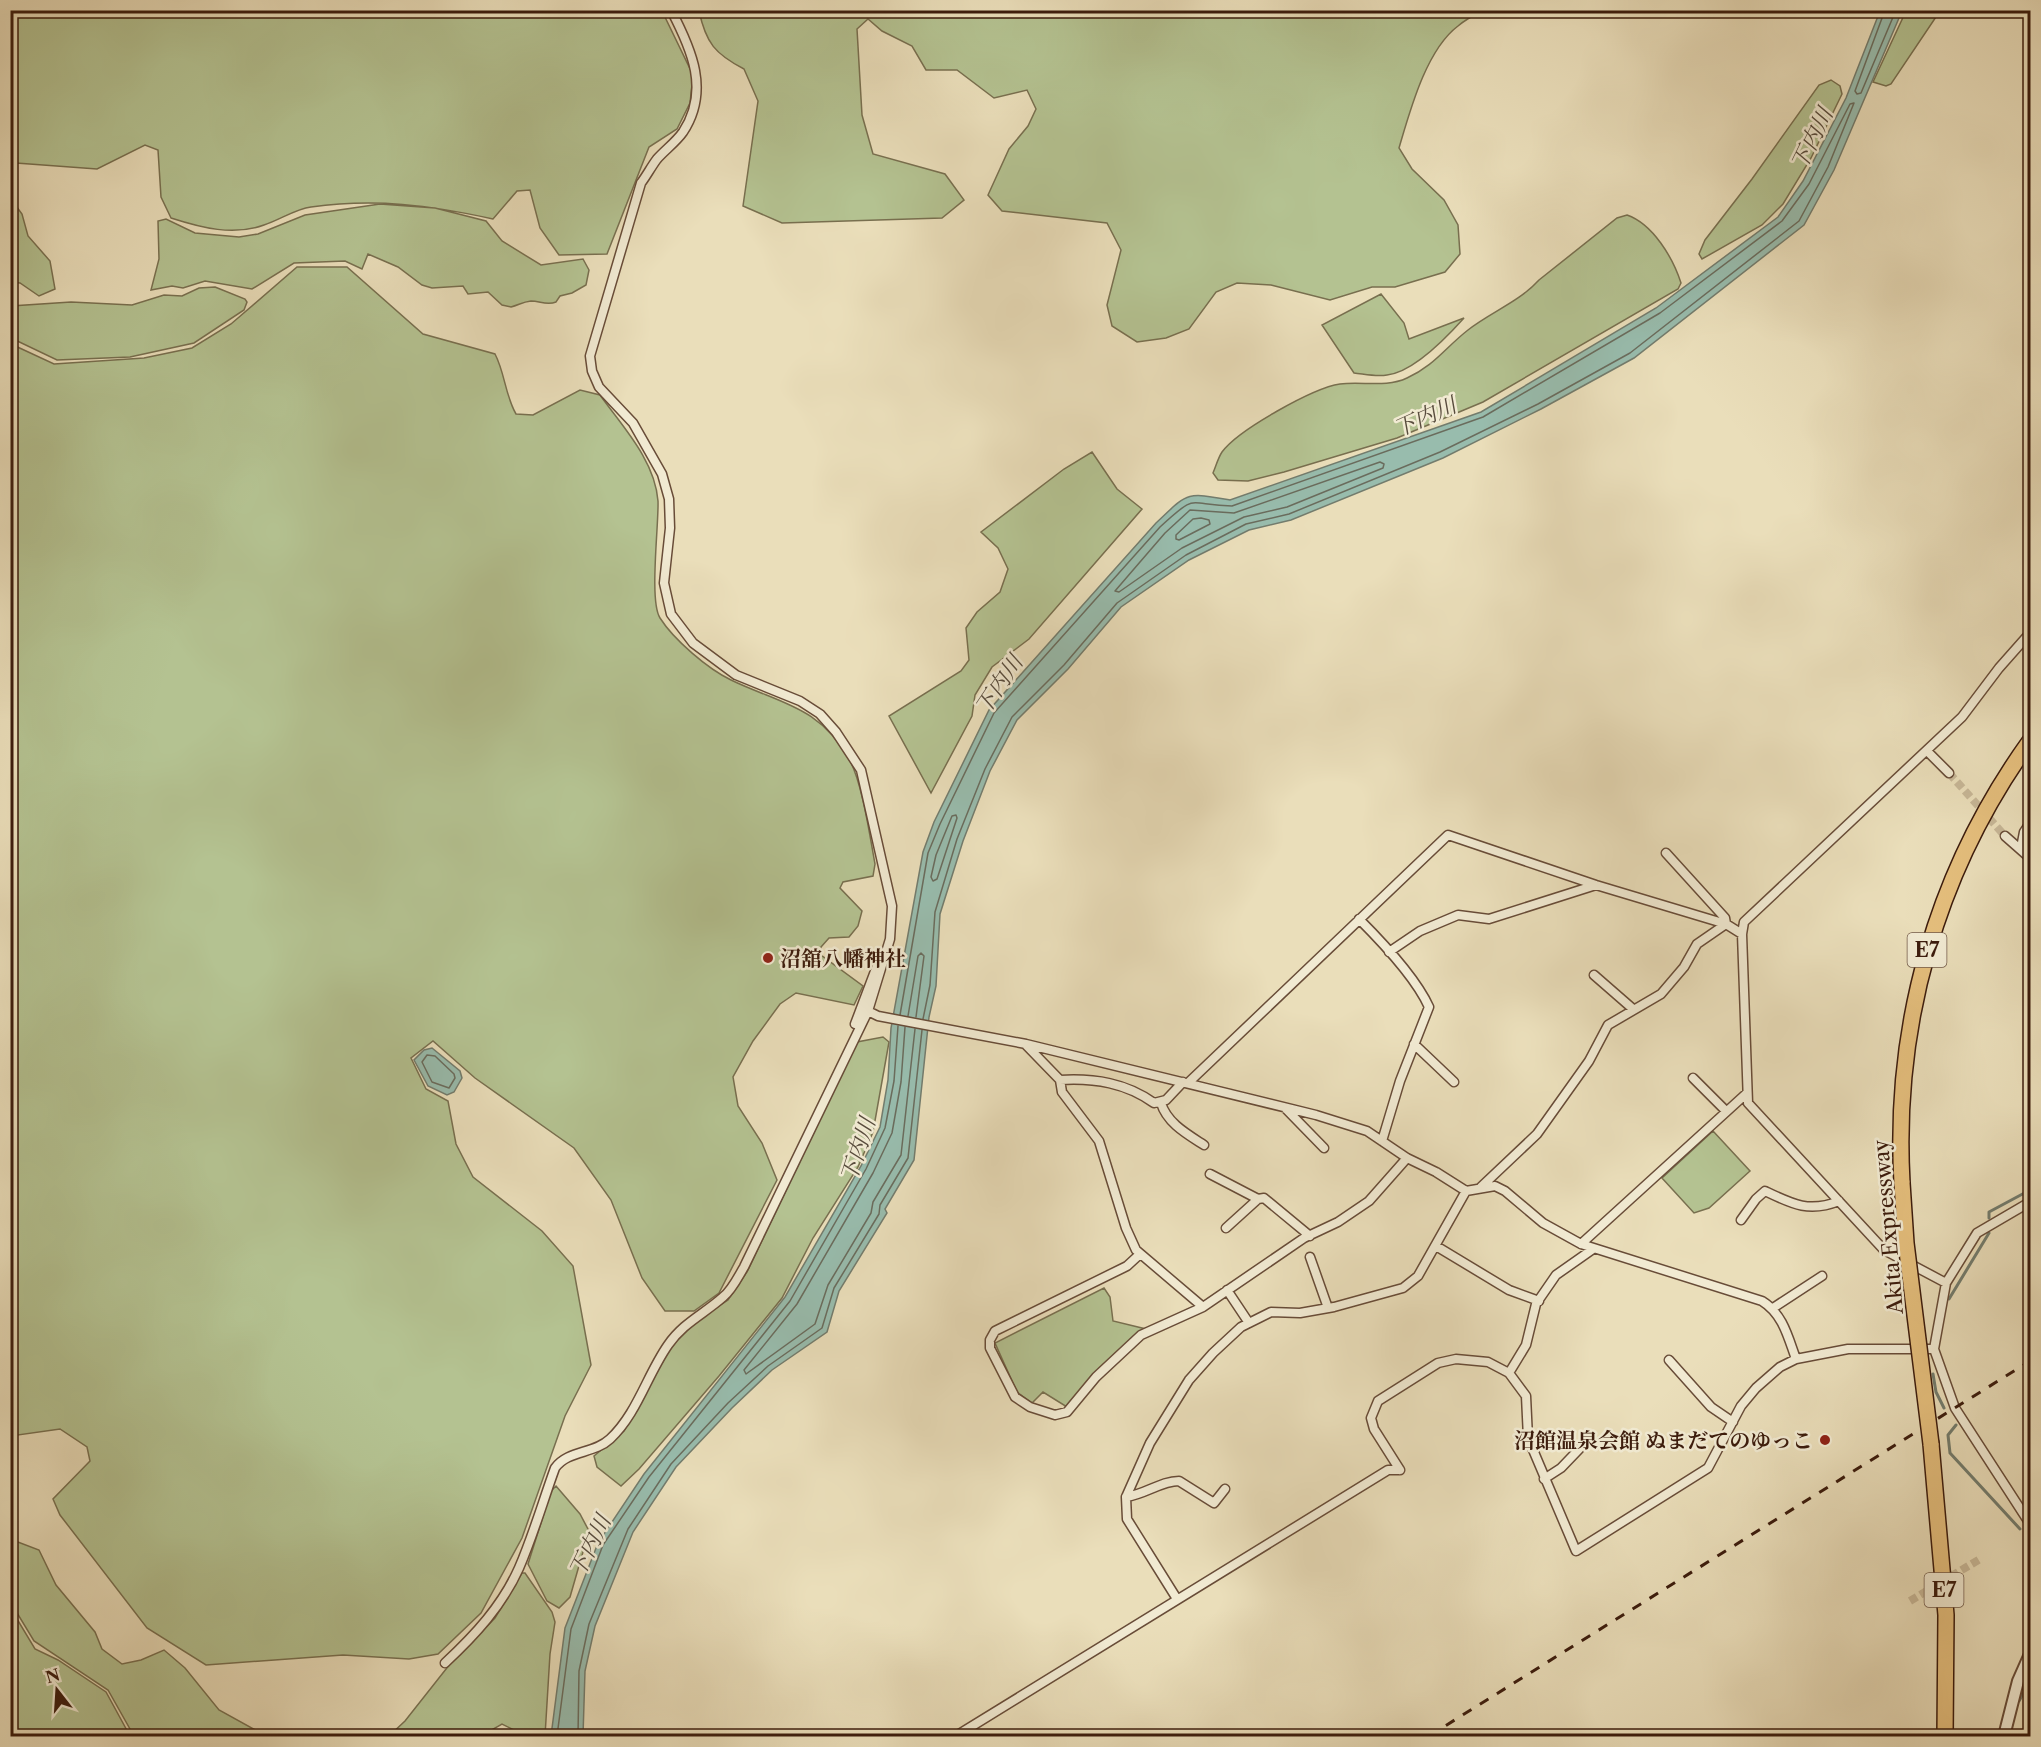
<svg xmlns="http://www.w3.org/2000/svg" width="2041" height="1747" font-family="'Libre Caslon Text','Noto Serif JP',serif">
<rect width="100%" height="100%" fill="#eadeba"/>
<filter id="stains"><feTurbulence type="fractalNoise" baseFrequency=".00333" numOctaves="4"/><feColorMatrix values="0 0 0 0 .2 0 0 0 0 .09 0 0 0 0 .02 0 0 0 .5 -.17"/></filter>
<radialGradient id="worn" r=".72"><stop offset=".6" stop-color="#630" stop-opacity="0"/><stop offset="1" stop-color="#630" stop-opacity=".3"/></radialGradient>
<path fill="#b4c291" stroke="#786f4f" stroke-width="1.5" d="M10,11H662L693,75L690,103L677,129L649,147L607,254L559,255L540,228L530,190L517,191L493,219C430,205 375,198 311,207C295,209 280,220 264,225C233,236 202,228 171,218L161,197L158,150L145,145L97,169L16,163L11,159Z
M699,11H1482C1474,15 1465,20 1458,26C1426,50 1410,111 1399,148L1412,169L1444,200L1458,225L1460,254L1445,272L1395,287H1372L1330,300L1271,285L1237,283L1216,292L1189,329L1166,338L1137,342L1112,326L1107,305L1121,250L1107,223L1002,211L988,195L1009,149L1028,126L1036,109L1027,90L994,98L957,70H926L912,46L882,31L868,19L857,29L862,115L873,154L945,174L964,200L942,218L782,223L743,206L758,101L744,69C715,54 706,43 699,11Z
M1906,11H1940L1891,84L1886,86L1873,82Z
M1831,80L1840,86L1842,94L1811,158L1783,204L1762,225L1702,259L1699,254L1705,240L1752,179L1819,85Z
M11,199L22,214L28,236L50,261L55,289L39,296L20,283L11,282Z
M380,204L435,208L486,221L502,241L541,265L583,259L589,270L586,285L572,293L560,296L556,302C547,306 540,301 531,301C522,302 519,305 511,307L502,305L488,292L468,294L463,286L432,288L422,285L398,267L368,254L362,269L345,261L294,263L252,289L205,281L183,288L172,286L151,290L159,259L158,221L166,219L195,233L239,237L258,234L305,215Z
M1627,215C1653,224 1673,258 1681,283L1678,289L1483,402L1397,438L1284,472L1248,481L1218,480L1213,473C1216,466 1218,458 1222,452C1238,430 1313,388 1340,384C1362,381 1386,388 1407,378C1434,366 1446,347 1468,330C1491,312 1519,302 1539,280L1617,218Z
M297,267H347L423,334L495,354C505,373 505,395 516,414L533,415L580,390L600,395C622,426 655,460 658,501C659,524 649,601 660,618C674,640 708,669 731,680C781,704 819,706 849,759C862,781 870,837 875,864L873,876L843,882L840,888L862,911L858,926L849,937L829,938L821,947V955L863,986L854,1005L796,993L780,1004L753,1041L733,1077L738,1106L762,1143L777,1180L719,1293L694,1311H665L642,1278L611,1200L574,1148L475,1078L433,1041L411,1058L426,1089L448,1101L456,1144L473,1177L542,1231L573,1266L591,1365L565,1416L522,1538L481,1613L438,1654L409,1659L343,1655L206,1665L147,1628L60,1515L53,1499L90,1461L87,1447L60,1429L11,1436V344L54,364L144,358L192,348L231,324Z
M215,287L245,299L247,302L244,310L194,343L130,357L57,360L11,338V306L71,302L132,305L164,295L182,296L199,288Z
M1381,294L1404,323L1409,339L1464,318C1447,337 1414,372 1387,375C1376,377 1364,374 1354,373L1322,325Z
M1092,452L1117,489L1142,509L1029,639L992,667L975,695L972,716L931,793L889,716L961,671L969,660L966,628L977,612L1000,592L1008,569L998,548L981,532L1064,469Z
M883,1037L889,1042L873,1132L858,1167L813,1238L782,1298L719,1376L639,1469L621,1486L597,1467L594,1456L624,1431L671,1347L696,1321L728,1300L747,1272L857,1042Z
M1713,1131L1750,1171L1709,1208L1694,1213L1662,1178Z
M1104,1288L1110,1297L1113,1321L1146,1329L1067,1407L1043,1392L1032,1403L1017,1392L995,1343Z
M556,1486L580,1514L589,1531L570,1597L559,1608L547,1601L528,1564L551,1491Z
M10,1539L39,1550L56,1585L95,1632L102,1649L122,1664L141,1660L164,1650L185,1668L219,1710L259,1732L261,1736H134L108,1690L34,1641L11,1603Z
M522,1573H525L552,1612L555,1622L550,1654L545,1736H519L516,1731L502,1724L481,1736H389L405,1721L450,1664L495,1618Z
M11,1609L35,1649L58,1660L106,1692L130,1736H11Z"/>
<path fill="#98bcad" stroke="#737c6d" stroke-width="1.5" d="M1880,11H1902L1834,170L1804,225L1634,358L1541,409L1443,458L1291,520L1249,530L1189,560L1121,607L1068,669L1017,720L990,771L963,841L940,914L936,986L929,1017L914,1160L885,1209L887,1213L839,1291L827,1332L772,1370L732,1408L676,1467L633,1532L595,1626L585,1671L583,1736H551L565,1628L598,1543L644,1474L785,1297L861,1166L880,1127L888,1080L891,1028L923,852L934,822L989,710L1156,523C1189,492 1185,492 1230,500L1481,412L1656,308L1778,217L1803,181L1846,98Z
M432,1048L460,1071L462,1078L454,1092L447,1095L428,1086L414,1060L424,1050Z"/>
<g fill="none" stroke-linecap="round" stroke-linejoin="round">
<path stroke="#6a6c5d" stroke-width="1.5" d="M1885,10L1855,91L1857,94L1861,93L1896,10
M1380,462L1384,464L1383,468L1287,507L1244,517L1182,548L1119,592L1115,591L1165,533L1190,510L1234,513Z
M1201,518L1209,520L1210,524L1179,540L1176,539V535L1193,519Z
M956,815L957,818L937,879L933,881L931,877L936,855L952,816Z
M900,1015L928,853L940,824L994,713L1160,527C1198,492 1186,505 1232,506L1483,417L1660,313L1782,221L1809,184L1850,104L1854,103L1828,167L1799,221L1630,353L1538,404L1440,452L1289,514L1246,524L1186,555L1117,603L1064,665L1012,717L985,769L957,839L935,912L930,985L923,1019
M908,1016L918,956L921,953L924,956L916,1017
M905,1027L901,1082L892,1133L873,1173L797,1304L744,1370L746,1374L815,1324L828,1285L871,1213L873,1202L901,1155L915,1029
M427,1055L435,1056L454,1074L455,1078L449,1088L432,1082L422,1062Z
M557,1736L571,1629L603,1545L649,1477L790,1301L866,1169L885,1128L894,1081L898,1026
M578,1736L579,1671L589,1624L628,1529L671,1464L728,1403L768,1366L822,1328L834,1288L879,1214L880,1205L908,1158L922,1030"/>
<path stroke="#737c6d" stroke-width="3" d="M1989,1218V1212L2030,1190
M1949,1299L1989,1233
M1933,1374L1936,1392L1944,1408
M1956,1425L1948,1435L1950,1453L2020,1529
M2028,1537L2030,1540
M2019,1701L2030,1682"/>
<path stroke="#c7b797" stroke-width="8" stroke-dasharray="8 4" stroke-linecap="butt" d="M1949,773L2005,836
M1910,1601L1980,1559"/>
<g stroke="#684c38" stroke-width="11">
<path id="minor" d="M1927,751L1949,773
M2005,836L2030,858
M2021,848L2024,832L2030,823
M1666,853L1725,918L1726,924
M1359,919C1382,942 1416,978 1429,1007L1400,1081L1382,1141
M1389,952L1420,931L1458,915L1489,919L1596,885
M1594,975L1633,1009
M868,1011L878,1016L1026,1044L1316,1115L1367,1131L1407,1158L1436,1172L1466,1191
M855,1024L880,958
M1414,1044L1454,1082
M1026,1045L1060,1080L1062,1092L1099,1141L1126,1228L1136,1250L1203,1307
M1693,1078L1726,1111
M1060,1080C1095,1078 1126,1083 1154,1103L1166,1100L1183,1082
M1188,1083L1448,835L1596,885L1726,924L1742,934
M1161,1103C1167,1123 1187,1134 1204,1145
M1285,1108L1324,1148
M1210,1174L1258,1199
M1481,1187L1537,1134L1589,1061L1608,1025L1661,994L1684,967L1697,944L1726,924
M2030,1202L1977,1233L1946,1283L1934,1349L1955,1408L2030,1524
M1741,1220L1756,1199L1765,1191C1792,1204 1809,1213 1839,1201
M1226,1228L1258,1199L1264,1198L1310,1236
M1581,1244L1747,1093
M1436,1246L1509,1290L1539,1301
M1140,1254L1127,1266L995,1331L990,1340V1348L1015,1397L1030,1407L1055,1415L1067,1412L1096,1377L1141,1335L1203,1307L1304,1238L1338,1222L1369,1201L1407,1158
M1310,1257L1328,1308
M1946,1283L1884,1250L1748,1103L1742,934L1744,922L1962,717L1999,668L2030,633
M1227,1290L1249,1323
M1773,1308L1822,1276
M1669,1360L1711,1407L1733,1422
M1509,1373L1526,1345L1536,1304L1556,1275L1593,1249
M1400,1470L1374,1429L1371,1418L1378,1401L1438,1363L1456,1359L1488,1362L1509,1373L1526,1396L1528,1438L1576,1551L1708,1468L1741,1406L1756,1388L1780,1367L1796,1359L1848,1349H1934
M1544,1479L1561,1468L1585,1443
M1126,1497C1146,1494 1161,1481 1179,1481L1214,1503L1225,1489
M1177,1599L1127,1519L1126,1497L1150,1443L1189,1380L1213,1353L1241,1327L1271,1312L1300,1313L1334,1307L1403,1288L1418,1276L1466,1191L1495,1186L1505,1191L1543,1223L1581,1244L1762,1301C1783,1314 1788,1337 1796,1359
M445,1663C475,1635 502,1606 519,1568C533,1536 543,1501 555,1468C568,1450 594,1454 610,1439C637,1414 647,1375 668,1345C683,1323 704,1314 723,1297C732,1290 738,1277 744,1267L868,1011L890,939L892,906L861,770L836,732L820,714L800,701L736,675L693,643L671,614L664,583L670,528L669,499L662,474L633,423L599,387L592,371L590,356L641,183C647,175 651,167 657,159C665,150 676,142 683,132C710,91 692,50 671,10
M956,1736L1388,1470H1400"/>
</g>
<g stroke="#684c38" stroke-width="14">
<path id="tertiary" d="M2004,1736L2018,1681L2030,1654"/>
</g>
<g stroke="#3c1c0d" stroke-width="18">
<path id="motorway" d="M1902,1183C1893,1024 1937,870 2030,741
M1931,1444L1946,1615L1945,1736"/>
</g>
<use href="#minor" stroke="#f1ead2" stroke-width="8"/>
<use href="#tertiary" stroke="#f1ead2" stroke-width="10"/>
<use href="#motorway" stroke="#e5bf7d" stroke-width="15"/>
<path stroke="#3c1c0d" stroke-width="3" stroke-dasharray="10 10" stroke-linecap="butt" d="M1429,1736L2030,1361"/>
<g stroke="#3c1c0d" stroke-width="18" stroke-linecap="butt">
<path id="motorway-bridge" d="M1902,1183L1906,1243L1931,1444"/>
</g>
<use href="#motorway-bridge" stroke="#e5bf7d" stroke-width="15"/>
</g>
<g fill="#8f2418" stroke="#f1ead2" stroke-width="2">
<circle cx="768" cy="958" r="6"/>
<circle cx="1825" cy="1440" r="6"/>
</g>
<g text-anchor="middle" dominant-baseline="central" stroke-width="5" stroke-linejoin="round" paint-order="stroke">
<g fill="#f1ead2" stroke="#725a48" stroke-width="1.5">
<rect x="1907.5" y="933" width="39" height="34" rx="4.5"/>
<rect x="1924.5" y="1573" width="39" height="34" rx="4.5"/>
</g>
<g font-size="20" font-weight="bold" fill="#3c1c0d">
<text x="1927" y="950">E7</text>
<text x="1944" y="1590">E7</text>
</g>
<g font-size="21" font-weight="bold" fill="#3c1c0d" stroke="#f1ead2" text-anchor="start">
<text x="780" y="958">沼舘八幡神社</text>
<text x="1813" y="1440" text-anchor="end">沼館温泉会館 ぬまだてのゆっこ</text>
</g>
<g font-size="21" fill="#3c1c0d" stroke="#f1ead2">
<text transform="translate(1888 1227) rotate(-95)">Akita Expressway</text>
</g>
<g font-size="22" font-style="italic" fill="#584c3d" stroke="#f1ead2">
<text transform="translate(1812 139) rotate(-64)">下内川</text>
<text transform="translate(1425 417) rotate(-24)">下内川</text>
<text transform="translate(999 685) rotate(-56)">下内川</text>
<text transform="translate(858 1150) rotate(-72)">下内川</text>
<text transform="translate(590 1546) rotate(-64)">下内川</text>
</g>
</g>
<rect width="2041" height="1747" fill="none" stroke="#eadeba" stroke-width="36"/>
<rect x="12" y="12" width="2017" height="1723" fill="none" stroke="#3c1c0d" stroke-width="3"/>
<rect x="18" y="18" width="2005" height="1711" fill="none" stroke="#3c1c0d" stroke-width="1.5"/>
<g transform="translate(57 1690) rotate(343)" stroke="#f1ead2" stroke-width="4.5" paint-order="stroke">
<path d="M0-4.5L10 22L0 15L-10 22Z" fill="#3c1c0d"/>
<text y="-9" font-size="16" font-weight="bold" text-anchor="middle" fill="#3c1c0d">N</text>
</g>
<rect width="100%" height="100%" filter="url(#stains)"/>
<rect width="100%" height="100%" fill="url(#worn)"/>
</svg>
